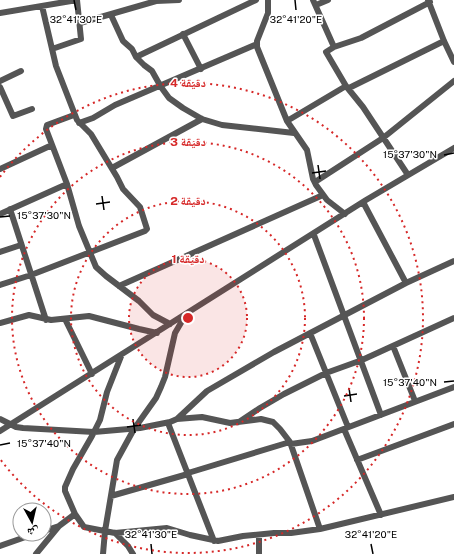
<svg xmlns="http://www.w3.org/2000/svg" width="454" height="554" font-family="'Public Sans','Noto Naskh Arabic',sans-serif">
<rect width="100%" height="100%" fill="#fff"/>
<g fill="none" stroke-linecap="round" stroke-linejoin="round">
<path stroke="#555" stroke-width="6" d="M268,0V13L257,41V47L287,121L307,150L313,179L316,185L327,200L345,214
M313,0L334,47
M428,0L444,41L454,62
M316,5L328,0
M0,13L77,0
M111,15L123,41L132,49L136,57L144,65L152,71L161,87L169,98L183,108L202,119L222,125L294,133
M80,23L156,1L179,0
M183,34L201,69
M52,49L81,39L77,0
M136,57L256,0
M0,81L21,71
M0,87L13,116L32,109
M349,88L444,41
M74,115L47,125L46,129L67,184L79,226L96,267L106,276L139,301L153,315L170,324
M287,121L346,86
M79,123L93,118L115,105L257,44
M112,168L202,119
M0,169L52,145
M408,175L363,107L346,86L326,52L334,47L361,38L430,2
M315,182L383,138L454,81
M363,202L406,283
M10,209L46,320
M0,214L67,184
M314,235L381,415
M0,252L21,245
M0,285L31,275L145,231L147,229L140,207L123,189L117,177L91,134L77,120L56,66L42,6
M119,286L323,195
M65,319L92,374
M0,323L29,315L51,320L89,316L139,329L157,333
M310,333L348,427
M393,346L415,401
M122,354L107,392L100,420L92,436L73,469L65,487V491L75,514L84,527L115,533L167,528L190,535L218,541L243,536L274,533H291L320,529L454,497
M0,419L16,427L23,428L94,432L140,428L170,422L177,419L207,391L274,352L406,283L454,261
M177,419L202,417L230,423L261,419L273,422L280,429L290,442L320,529
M239,422L260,408L284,394L326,373L362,360L454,318
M168,423L214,541
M344,429L381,515
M0,431L366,200L454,148
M291,444L312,441L454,387
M357,460L454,424
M188,473L290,442
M111,496L188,474
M44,531L59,526L75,514
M115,533L128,546L133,554
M0,546L34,534
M36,554L59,526
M103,554L105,531L117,460L134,429L156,398L161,387L165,377L175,333L185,316
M259,554V535"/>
</g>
<path fill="none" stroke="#000" stroke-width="1.5" d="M74,0L76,10M295,0L296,10M444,155L454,153M318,165L320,179M312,173L326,171M102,196L104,210M96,204L110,202M0,217L10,216M444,382L454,381M349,388L351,402M344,396L357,394M133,419L135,433M127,427L141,425M0,445L10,443M151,544L152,554M371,544L373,554"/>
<circle cx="188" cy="318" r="59" fill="#d62828" fill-opacity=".12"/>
<g fill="none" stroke="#d62828" stroke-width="2" stroke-dasharray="2 4">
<circle cx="188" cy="318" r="59"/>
<circle cx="188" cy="318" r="117"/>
<circle cx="188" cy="318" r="176"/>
<path d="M0 177A235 235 0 1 1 0 459"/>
</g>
<g font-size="10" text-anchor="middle" fill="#000" stroke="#fff" stroke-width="3" stroke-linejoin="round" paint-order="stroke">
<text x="76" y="23">32°41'30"E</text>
<text x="296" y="23">32°41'20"E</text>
<text x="410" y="158">15°37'30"N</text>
<text x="44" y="219">15°37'30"N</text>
<text x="410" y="386">15°37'40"N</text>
<text x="44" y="447">15°37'40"N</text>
<text x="151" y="538">32°41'30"E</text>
<text x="371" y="538">32°41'20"E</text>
</g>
<circle cx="188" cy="318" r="6" fill="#d62828" stroke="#fff" stroke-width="2"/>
<g font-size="12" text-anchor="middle" font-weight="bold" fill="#d62828" stroke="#fff" stroke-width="3" stroke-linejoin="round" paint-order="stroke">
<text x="188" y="87">4 دقيقة</text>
<text x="188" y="146">3 دقيقة</text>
<text x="188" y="205">2 دقيقة</text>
<text x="188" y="263">1 دقيقة</text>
</g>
<g transform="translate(32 522) rotate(172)"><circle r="19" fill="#ffffff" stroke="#999999"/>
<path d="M0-3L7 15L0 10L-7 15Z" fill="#000000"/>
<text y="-6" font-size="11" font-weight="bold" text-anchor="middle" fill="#000000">ش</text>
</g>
</svg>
